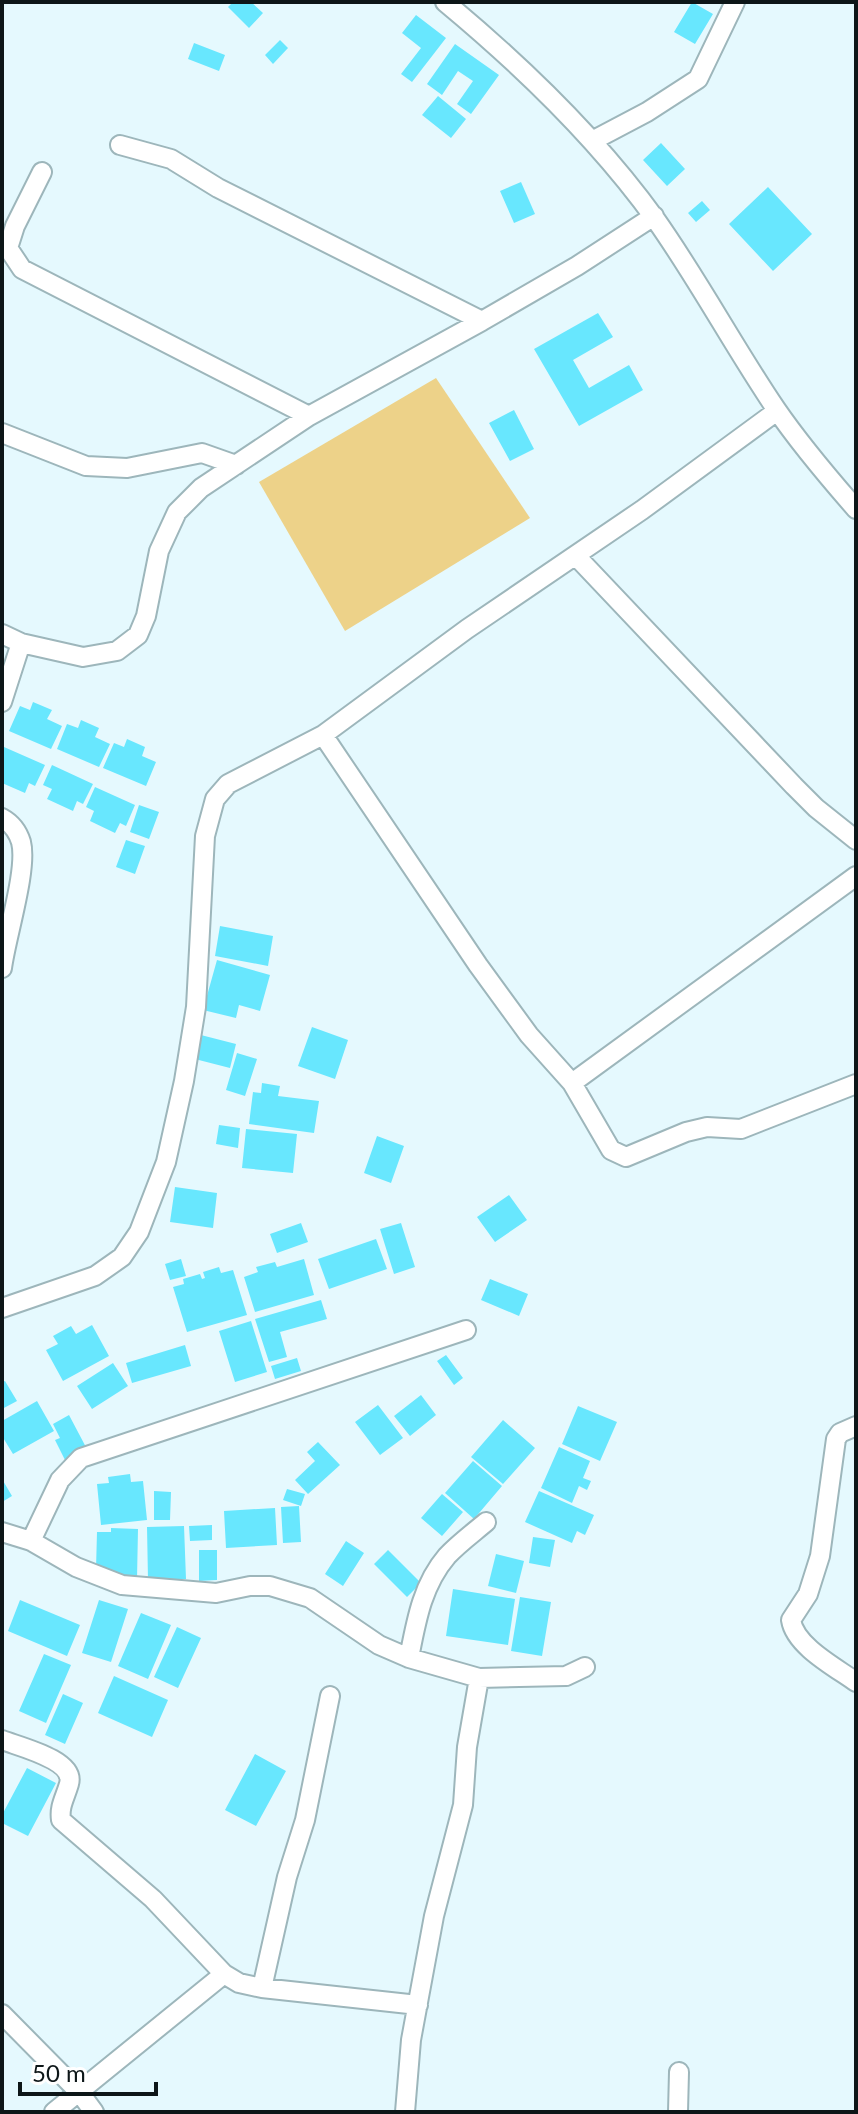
<svg xmlns="http://www.w3.org/2000/svg" width="858" height="2114" font-family="Lato,sans-serif">
<rect width="100%" height="100%" fill="#e5f9fe"/>
<path fill="#edd289" d="M436,378L530,518L345,631L259,482Z"/>
<path fill="#68e7fe" d="M233,2H251L263,13L249,28L228,7Z
M692,2L713,14L695,44L674,32Z
M416,15L446,38L412,82L401,74L421,48L402,33Z
M280,40L288,48L273,64L265,55Z
M194,43L225,55L219,71L188,59Z
M455,44L499,75L471,114L457,104L473,81L458,71L442,95L427,84Z
M438,96L466,119L451,138L422,115Z
M661,143L685,169L667,186L643,160Z
M521,182L535,214L514,223L500,191Z
M768,187L812,234L773,271L729,224Z
M702,201L710,210L696,222L688,213Z
M598,313L613,337L573,360L589,388L629,365L643,390L579,426L534,349Z
M514,410L534,449L510,461L489,423Z
M33,702L52,710L47,719L62,726L51,749L9,731L20,706L30,710Z
M81,720L99,728L95,737L110,744L99,767L57,749L67,724L78,728Z
M127,739L145,747L142,756L156,762L146,786L103,768L114,743L124,747Z
M4,747L45,765L35,786L29,783L25,793L2,783V752Z
M52,765L93,784L83,804L77,801L73,811L47,799L52,789L43,785Z
M95,787L135,805L126,826L120,823L115,833L90,821L94,811L86,807Z
M139,805L159,812L149,839L130,832Z
M126,840L145,846L135,874L116,867Z
M220,926L273,936L268,966L215,956Z
M217,960L270,975L260,1011L239,1005L236,1018L203,1010Z
M312,1027L348,1040L335,1079L298,1066Z
M197,1034L236,1044L230,1068L191,1058Z
M237,1053L257,1059L245,1096L226,1090Z
M262,1083L280,1086L278,1096L319,1101L314,1133L249,1124L253,1092L261,1093Z
M219,1125L240,1128L238,1148L216,1144Z
M246,1129L297,1134L293,1173L242,1168Z
M377,1136L404,1146L391,1183L364,1173Z
M175,1187L217,1193L213,1228L170,1222Z
M509,1195L527,1220L495,1242L477,1217Z
M301,1223L308,1242L277,1253L270,1234Z
M401,1223L415,1267L394,1274L380,1229Z
M376,1239L387,1269L329,1289L318,1259Z
M181,1259L186,1276L170,1280L165,1264Z
M304,1259L314,1295L255,1312L244,1277L258,1272L256,1267L275,1262L277,1267Z
M219,1267L221,1273L233,1270L247,1315L187,1332L173,1287L184,1284L183,1279L200,1274L202,1279L205,1278L203,1272Z
M490,1279L528,1294L519,1316L481,1300Z
M321,1300L327,1319L280,1332L287,1357L269,1362L255,1319Z
M251,1321L267,1372L235,1382L219,1331Z
M92,1325L109,1356L63,1381L46,1350L58,1344L53,1336L71,1326L76,1334Z
M185,1345L191,1366L132,1383L126,1363Z
M446,1355L463,1378L454,1385L437,1361Z
M297,1358L301,1371L275,1379L271,1366Z
M113,1363L128,1386L92,1409L77,1386Z
M5,1381L17,1401L2,1409V1382Z
M421,1395L436,1415L410,1436L394,1416Z
M37,1401L54,1431L13,1454L2,1436V1421Z
M378,1405L403,1438L380,1455L355,1422Z
M578,1406L617,1422L600,1461L562,1444Z
M69,1415L88,1451L66,1462L55,1440L60,1438L53,1424Z
M503,1420L535,1448L503,1484L471,1457Z
M318,1442L340,1465L308,1494L295,1480L315,1461L307,1452Z
M559,1447L590,1461L583,1478L591,1481L587,1490L579,1486L572,1503L541,1488Z
M473,1461L502,1486L474,1519L445,1493Z
M130,1474L131,1482L143,1481L147,1520L101,1525L97,1484L109,1483L108,1477Z
M2,1479L12,1496L2,1502Z
M287,1489L305,1494L301,1506L283,1500Z
M154,1491L171,1492L170,1520H154Z
M539,1491L594,1515L585,1535L577,1531L572,1543L525,1522Z
M442,1494L463,1512L442,1536L421,1518Z
M299,1506L301,1542L283,1543L281,1507Z
M275,1508L277,1545L226,1548L224,1511Z
M212,1525V1540L190,1541L189,1526Z
M184,1526L186,1579L148,1580L147,1527Z
M111,1528L138,1529L137,1579H110V1569H96L97,1532H111Z
M533,1537L555,1540L550,1567L529,1563Z
M346,1541L364,1553L343,1586L325,1574Z
M199,1550H217V1580L199,1581Z
M388,1550L421,1583L407,1597L374,1564Z
M496,1554L524,1561L516,1593L488,1586Z
M453,1589L515,1599L508,1645L446,1636Z
M520,1597L551,1602L542,1656L511,1651Z
M20,1600L80,1625L67,1656L8,1631Z
M99,1600L128,1609L111,1662L82,1653Z
M141,1613L171,1625L148,1679L118,1666Z
M177,1627L201,1638L178,1688L154,1677Z
M44,1654L71,1665L46,1723L19,1711Z
M114,1676L168,1700L152,1737L98,1713Z
M63,1694L83,1703L65,1744L45,1735Z
M255,1754L286,1771L256,1826L225,1810Z
M27,1768L56,1783L28,1836L2,1823V1815Z"/>
<g fill="none" stroke-linecap="round" stroke-linejoin="round">
<g stroke="#9db6bb" stroke-width="22">
<path id="minor" d="M445,2C522,66 597,138 656,220C699,281 734,347 776,409C800,444 828,477 856,509
M592,141L647,112L698,79L735,2
M120,145L171,159L218,188L482,321
M42,172L15,226L8,248L22,269L309,416
M2,433L86,466L127,468L202,453L236,465
M576,556L794,786L816,808L856,840
M2,634L21,643L83,657L117,651L138,635L146,616L159,551L177,512L201,488L309,416L482,321L577,266L654,216
M2,702L21,643
M323,735L478,965L529,1035L572,1083L611,1150L626,1157L686,1132L707,1127L741,1129L856,1084
M2,818C11,823 18,832 21,842C28,869 6,937 2,968
M572,1083L856,876
M2,1308L95,1276L122,1257L139,1232L166,1162L184,1081L196,1007L205,836L215,799L228,784L323,735L467,629L642,510L777,411
M856,1426L840,1433L836,1439L820,1556L808,1594L791,1620C795,1646 835,1667 856,1682
M2,1532L31,1541L76,1567L122,1585L216,1593L250,1586H270L310,1598L379,1645L409,1658L479,1678
M31,1541L60,1480L81,1458L466,1330
M409,1658C416,1622 422,1585 447,1556C458,1544 473,1533 486,1522
M2,1740C20,1747 76,1760 69,1784C65,1798 59,1806 61,1820L153,1899L224,1974L239,1983L262,1988L418,2005
M262,1988L287,1877L305,1820L330,1696
M2,2014L80,2093L94,2112
M54,2112L224,1974
M405,2112L411,2040L434,1916L463,1805L467,1747L479,1678L566,1676L585,1667
M678,2112L679,2072"/>
</g>
<use href="#minor" stroke="#fff" stroke-width="18"/>
</g>
<rect width="858" height="2114" fill="none" stroke="#0d1618" stroke-width="8"/>
<path d="M20 2082v12h136v-12" fill="none" stroke="#0d1618" stroke-width="4"/>
<text x="32" y="2082" font-size="24" fill="#0d1618" stroke="#ffffff" stroke-width="6" paint-order="stroke">50 m</text>
</svg>
